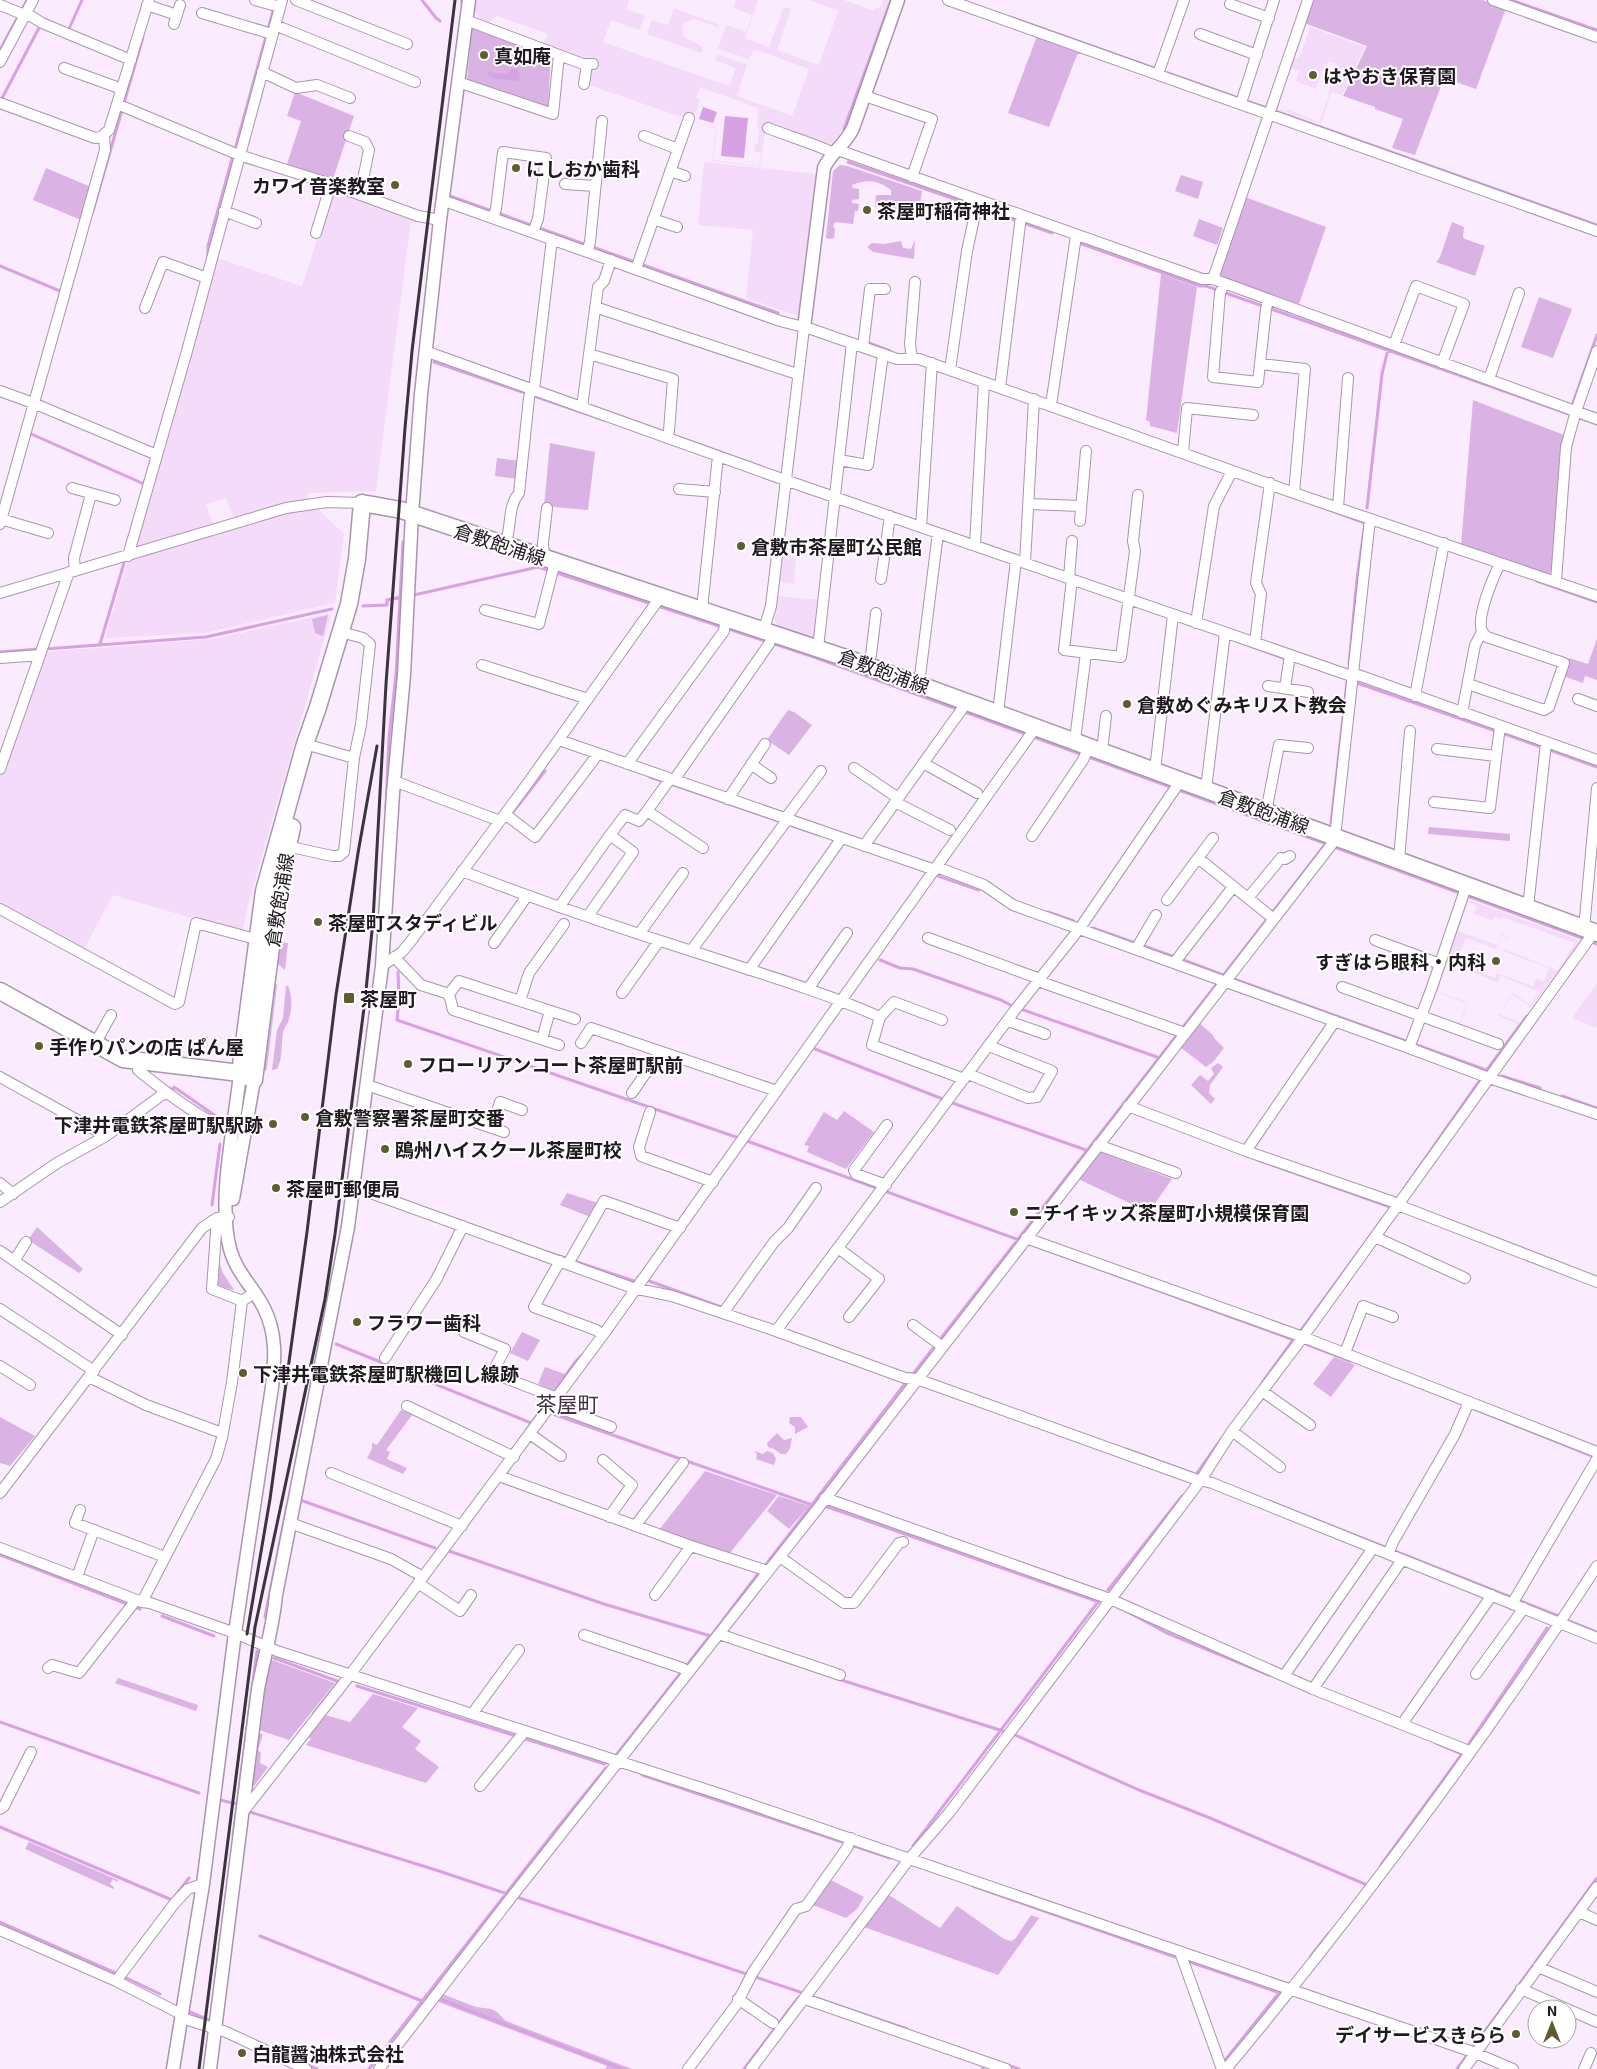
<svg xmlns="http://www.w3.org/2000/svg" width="1597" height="2069" font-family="'Exo 2','Noto Sans JP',sans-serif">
<rect width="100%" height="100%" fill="#fbebff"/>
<path fill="#f4dbfa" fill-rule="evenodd" d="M473,0H629L626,9L645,16L639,30L611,20L603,42L729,86L736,68L715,60L717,54L747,65L737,96L792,116L809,69L754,49L749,59L718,49L726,25L746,32L752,15L733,8L736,0H758L745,38L769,47L784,7L791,9L777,50L819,65L838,11L809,0H844L874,11L876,7L880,8L883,0H889L843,130L830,145L766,125L760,167L712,161L716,129L692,121V117L685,115L684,118L586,84L595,59L587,57L582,59L543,44L548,34L497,16L487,23L482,21L473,9ZM700,87L758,108L757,128H759L758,144H755L754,152H761L759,166L713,160L717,128L693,121L700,100L696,98Z
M674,8L719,25L718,27L693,19L683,24L682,31L684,37L703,47L701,53L647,34L652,20L668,25Z
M1310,27L1365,47L1342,95L1331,92L1321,124L1275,108L1292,58L1297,59L1300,56ZM1329,61L1337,64V67L1329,91L1326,92L1329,93V96L1319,122L1288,109L1287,111L1278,108L1289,67L1299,71L1296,81L1316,89L1325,64L1327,65Z
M704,162L816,174L799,316L746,298L753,230L698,225Z
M333,190L411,220L376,491L308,493V500L292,502L234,519L226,498L206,504L213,525L136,549L134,544L217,258L302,286Z
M302,509H318L344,534L335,603L204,633L105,638L128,560Z
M782,555L796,556L794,584L778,582Z
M776,596L821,600L814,639L777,626L774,619Z
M328,614L331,615L248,905L243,930L193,916L192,918L113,895L83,951L0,905V778L45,652L213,639Z
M1466,899L1581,941L1531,1007L1513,995L1499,1014L1520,1023L1506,1042L1459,1025L1467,1003L1435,992ZM1468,902L1476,906L1474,914L1492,920L1494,917L1501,919L1502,917L1575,943L1557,970L1504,949L1509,937L1501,934L1497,945L1458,931ZM1502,935L1508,938L1503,951L1549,968L1544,981L1536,978L1533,986L1497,973L1495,978L1484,974L1485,970L1463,962L1464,960L1458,957L1466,938L1496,949ZM1447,963L1498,982L1501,976L1540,992L1530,1005L1513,993L1498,1015L1518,1024L1506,1041L1460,1025L1468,1002L1437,992Z
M1597,983V1028L1572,1018Z"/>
<path fill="#dab2e4" d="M1312,0H1482L1506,8L1476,89L1444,78L1415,155L1392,148L1403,119L1375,109V107L1343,96L1367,46L1304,23Z
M472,27L551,56L548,107L467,81Z
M1037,36L1084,52L1077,55L1049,127L1008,113Z
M295,92L354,116L333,179L287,164L301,121L287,116Z
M840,165L847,166L922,191L918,219C901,217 906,219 893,209L875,207L876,195H891V190C878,180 867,179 852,185L853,188L859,189V199L852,200V203L859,204L858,211H855L853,224L835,222L833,226L835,230L834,238L829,239L826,238L833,171Z
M46,168L91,187L81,220L33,200Z
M1181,175L1203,182L1198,199L1175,191Z
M1245,197L1326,227L1299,304L1224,278L1220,275Z
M1199,219L1223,228L1217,245L1193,236Z
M1452,222L1464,227L1463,237L1465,239L1485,246L1475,276L1436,262L1440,257Z
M915,240L914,259L873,252L867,247L872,243L884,244L901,241L903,248L911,249Z
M1161,274L1197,287L1177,433L1150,426V422L1146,420Z
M1539,297L1572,309L1553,358L1521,347Z
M1473,400L1564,435L1561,451L1551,572L1546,575L1461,545Z
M550,443L595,452L588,510L544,506Z
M497,458L520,461L518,479L495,476Z
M328,615L323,636L315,633L312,619Z
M1597,639V680L1585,676L1583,683L1563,676L1569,658L1588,664Z
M788,710L794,712L812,725L789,755L767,740Z
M1429,827L1510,834V841L1428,834Z
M274,941L288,943L285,970L277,963Z
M272,981H275L277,985L267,1068L266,1071H260Z
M286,986H288C293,997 292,1011 288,1022C286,1026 284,1028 283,1033C281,1045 283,1058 277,1069L272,1070L277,1030L283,1018Z
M1199,1023L1213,1035L1214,1038L1224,1048L1213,1062L1206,1067L1180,1047Z
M1218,1063L1223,1067L1210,1085L1209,1093L1215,1099L1211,1104L1191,1085L1200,1075L1208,1081L1214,1074L1211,1068Z
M844,1111L874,1132L846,1169L807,1152L809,1146L804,1145L824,1112L837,1120Z
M1100,1152L1172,1179L1149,1212L1078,1179Z
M567,1193L598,1203L590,1217L560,1205Z
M37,1227L83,1269L79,1273L28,1240Z
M218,1259L223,1273L234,1290L217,1286Z
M522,1332L540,1340L528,1361L510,1353Z
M1334,1357L1355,1365L1331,1397L1313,1384Z
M545,1367L565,1374L553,1390L538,1384Z
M401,1410L412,1415L386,1450L390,1452L387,1459L407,1468L403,1474L367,1458L372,1449V1443L377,1445Z
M0,1417L35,1436L10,1466L0,1463Z
M790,1417H801L808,1427L795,1434V1427L789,1423Z
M777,1433L784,1440L792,1438L790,1448L786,1454H781L774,1449L768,1447L767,1443Z
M754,1451L763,1454L767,1451L773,1453L776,1459L774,1465L756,1459L757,1454Z
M705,1471L777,1495L729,1554L659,1530Z
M779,1496L809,1506L789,1529L767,1511Z
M272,1660L335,1683L289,1740L259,1730L265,1683Z
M118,1678L198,1705L196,1711L115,1683Z
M373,1694L418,1708L402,1727L421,1741L415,1749L439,1767L426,1783L306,1745L311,1739L307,1736L325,1715L350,1722Z
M258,1733L263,1734L258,1750L261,1753L260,1763L268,1767L254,1786H252Z
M29,1842L118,1880L117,1882L113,1879L110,1884L114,1887L113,1889L25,1849Z
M831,1880L864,1897L857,1909L846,1918L813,1905Z
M889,1895L940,1928L957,1906L1004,1939L1011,1941L1015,1939L1031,1915L1039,1918L998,1975L864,1927Z
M442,1994L476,2007L491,2009L497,2012L506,2021L632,2069H605L607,2066L436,2001Z"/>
<path fill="#d7a1e4" d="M514,68H516L520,74L519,79L517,81L495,79L488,75L489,72C500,73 504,77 514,68Z
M703,107L717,112L713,123L699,119Z
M725,116L748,118L744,158L721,156Z"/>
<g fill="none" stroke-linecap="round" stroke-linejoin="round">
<path stroke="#d7a1e4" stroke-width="3" d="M422,0L436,18L440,21
M1511,0L1597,30
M462,4V0
M1010,17L1597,225
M68,31L82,0
M0,50L27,0
M0,102L40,26L42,27
M844,129L891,0
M236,146L276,0
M848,162L1052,233
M447,195L778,313
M93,211L143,37
M1082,244L1200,286H1206L1597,424
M208,258V246L232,159
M0,266L60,291
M869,343L890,351
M434,362L604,420
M1573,403L1597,335
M29,433L144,484L145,480
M1316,505L1365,523L1357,579L1349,664
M1367,508L1382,374L1388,349
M1537,581L1597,602
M414,595L538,567L814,657L1324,843
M363,606L387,605V600L401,597
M1236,641L1286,659
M100,644L124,563
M45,649L206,637L332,609
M0,652L39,649
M1357,683L1496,731
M1502,733L1597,767
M650,777L665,782
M671,784L819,835
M386,808L389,737L396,675L403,542
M513,812L545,771
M1331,823L1347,682
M1337,848L1582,938
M938,876L979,890
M1048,912L1074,921
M1093,928L1175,957
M1594,943L1597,944
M1181,959L1223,975
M880,960L900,968L913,969L1001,1000L1012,1006L1157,1057
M398,972L399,1000L397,1020L736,1137L1294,1340
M1234,979L1489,1071
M815,1049L958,1105L1086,1150
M1486,1071L1527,1016
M1502,1076L1540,1088
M169,1088L172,1090L174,1087L220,1119
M1562,1096L1597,1108
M1258,1160L1393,1208
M1405,1187L1480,1080
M212,1205L220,1144
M341,1232L343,1219
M547,1252L634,1281
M638,1277L724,1308
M1299,1333L1381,1221
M336,1344L531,1423
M1306,1344L1350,1361
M909,1374H913L1324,846
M1262,1383L1293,1340
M555,1390L575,1362L582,1355
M1475,1409L1597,1458
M550,1413L812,1505
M527,1429L547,1401
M1126,1449L1192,1473
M1197,1473L1221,1439
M303,1501L435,1548
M1269,1501L1561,1617
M822,1505L1099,1602
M449,1551L604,1604L714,1637
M0,1555L140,1609
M764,1567L907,1381
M1108,1590L1182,1496
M1126,1611L1167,1633L1269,1675
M162,1616L214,1636
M265,1617L287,1506
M1569,1621L1597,1632
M711,1636L760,1571
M274,1658L337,1681
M838,1679L1003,1731
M357,1686L605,1764
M314,1713L337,1684
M0,1722L199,1793
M1013,1734L1139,1790L1210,1818L1367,1885
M1436,1743L1462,1754
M617,1754L709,1637
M642,1775L890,1858
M220,1800L237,1804
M250,1812L439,1871L800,1992
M0,1827L172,1900L189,1878
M233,1836L257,1651
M913,1846L1098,1602
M1381,1865L1462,1754L1547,1628
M894,1871L899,1864
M973,1886L1175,1957
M0,1922L116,1973L160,1994
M853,1925L859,1918
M260,1936L422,2001
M1311,1956L1329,1933
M1187,1961L1280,1993
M813,1997L907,2029
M442,2000L622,2069
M190,2012L211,2021
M1472,2049L1597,1878
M1226,2059L1279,1993
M307,2065L317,2069
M1007,2065L1019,2069
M369,2069L558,1827L606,1768
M744,2069L798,1998
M982,2069L984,2067
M1457,2069L1468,2054"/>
<g stroke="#a896ac" stroke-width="12">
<path id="minor" d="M255,0L280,7
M296,0L407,44
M948,0L1597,231
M1493,0L1597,37
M1230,4L1269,18
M0,5L25,15
M147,5L177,15
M26,13L42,23L131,60
M202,13L272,34
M466,20L583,64H593
M174,24L180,5
M275,25L415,82
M1200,34L1257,55
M0,62L33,0
M64,68L122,89
M262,72L296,88L317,85L350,98
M1158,74L1184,0
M458,82L553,114L559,55
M584,84L587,64
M865,96L932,119L912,177
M0,103L95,138L101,137L109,130L149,0
M1241,103L1274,0
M117,104L239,155L331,184L418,216L440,220
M768,128C791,137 812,143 834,153
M349,136L365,142L369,150L360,194
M644,136L678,149
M838,150L1202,279H1213L1597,419
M670,171L685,176
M565,184L595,186
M442,200L780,321L811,329L897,359H919L1294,493L1597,596
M224,211L256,223
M493,218L496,209L503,152L546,158L538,219L533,232
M653,219L677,227
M316,233L331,184
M587,252L590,242L602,121
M636,269L689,118
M1213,279L1308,0
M1224,284L1220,293L1213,377L1258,382L1266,309L1268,300
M595,307L797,374
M145,308L163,262L207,278
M1394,345L1416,286L1464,304L1442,363
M863,347L870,289H885
M425,351L785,480L1354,677L1358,675L1597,760
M589,354L673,379L669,431L667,438
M912,359L910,344L915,282
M1260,364L1305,369L1294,493
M950,370L967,251L978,200
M1489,379L1519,293
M1000,388L1021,216
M534,390L552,239
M0,391L33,403L157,455
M1051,405L1076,236
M582,407L598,287L604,281L611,260
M1183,452L1187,408L1253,415
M839,460L868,465L883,354
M72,488L115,500
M679,489L715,492
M1029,504L1081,506
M1338,507L1348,378
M1,519L48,533
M1080,521L1086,451
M0,524L105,150L104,135
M921,527L932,363
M505,545C512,528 507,507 519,493L529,398L531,389
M975,545L984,382
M128,556L187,351L282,0
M544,558L543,543L547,508
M1025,563L1034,399
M75,571L74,558L91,494
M1069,578L1072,541
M881,579L890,516
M1072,579L1064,650L1121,657L1135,551L1133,541L1138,495
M1556,581L1566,447L1576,411L1597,351
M0,593L286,508L327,502L362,503
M702,609L718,456
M485,610L539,624L555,562
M1196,623L1214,506L1232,471
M764,629L771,606L804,328
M1255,643L1261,594L1256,583L1270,483
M818,648L852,343
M0,658L40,655
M482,665L588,699
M866,665L871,655L876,613
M919,684L938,533
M1468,684L1544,710L1549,707L1564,663L1487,637C1485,635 1483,633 1482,631C1476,617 1494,576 1500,563
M1268,686L1308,692
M1285,688L1290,655
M1415,696L1444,543
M1578,699L1597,706
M998,713L1016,560
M1462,713L1475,645L1482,632
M559,740L935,870
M1075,740L1086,653
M305,744L354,758
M1437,749L1496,756
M1102,751L1106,716
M923,763L977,793
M627,764L724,631L726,617
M751,764L771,778
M854,768L898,798
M0,769L69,572
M1155,770L1173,615
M670,779L647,811L703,848
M674,780L769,644L773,632
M394,781L500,821
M1206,789L1225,633
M728,799L765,744
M895,802L950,830
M1434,802L1490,808L1500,726
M1266,812L1279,745L1308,748
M505,814L535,837L598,754
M785,819L821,771
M1032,836L1083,760L1089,746
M282,845L332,856H339L344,852L354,758L361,725L370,644L363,638L341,632
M864,846L967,702
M1198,858L1213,838
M1399,860L1410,731
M937,867L984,885L1013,905L1409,1048L1489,1078L1597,1114
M462,871C540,901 619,928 698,953C759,973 821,991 880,1017L872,1045L964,1079
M1248,898L1281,858L1285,859L1290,856
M1167,900L1198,858L1274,919
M559,907L610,835
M1528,907L1546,743
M0,909L175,1004L179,1002L196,923L263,941
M588,916L633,852L610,835L625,815L639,821L647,811
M1584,929L1597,788
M639,934L683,873
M928,938L1040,979
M1375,940L1440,964
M494,943L527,896
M1136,949L1156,915
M691,951L787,820
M394,957L421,985L449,994L459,981L575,1019
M1174,963L1233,887
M382,966L402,952L411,941L525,787L661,596
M749,970L841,839
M1038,981L1185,1033
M1342,987L1498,1044
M808,989L847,933
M622,993L659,941
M449,994L453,1010L559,1045
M520,1001L529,973L564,924
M880,1017L894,1002L942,1020
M1008,1021L1045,1034
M542,1039L550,1011
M581,1043L591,1028L777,1091
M95,1044L111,1015
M1409,1048L1431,990L1467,884
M139,1061L138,1070C159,1087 208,1126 233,1130
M968,1074L1028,1098L1037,1097L1052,1071L989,1046
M0,1077L106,1136
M367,1085L504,1132
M632,1093L660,1052
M1128,1106L1246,1151L1399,1204
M650,1112L639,1147L641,1156L713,1182
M492,1128L500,1102L522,1110
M1098,1145L1176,1173
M1246,1151L1335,1021
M0,1183L13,1194
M886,1185L856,1174L854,1170L887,1125
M354,1187L633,1288L672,1296L776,1331L905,1378L917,1379L1195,1479L1212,1483L1597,1638
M0,1202L57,1163L106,1136L166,1092
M1398,1205L1597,1282
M217,1218L212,1289L242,1301
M1375,1237L1465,1278
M1026,1238L1303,1337L1597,1452
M838,1248L879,1279L849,1317
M0,1251L122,1335
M14,1261L26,1242
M560,1261L534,1307L596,1330L603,1335
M568,1264L604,1201L680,1228
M0,1309L94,1371
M723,1313L774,1242L788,1228L816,1188
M913,1325L943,1347
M776,1331L1015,1010L1080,928L1181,780
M464,1332L505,1349L492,1373L557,1398
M1345,1353L1363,1306L1393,1317
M385,1358L436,1280L463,1226
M0,1366L30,1385
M89,1377L146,1405L222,1433
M1262,1391L1310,1425
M551,1405L611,1427
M407,1406L514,1457
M1232,1431L1280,1467
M530,1434L561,1456
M603,1460L632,1485L609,1517
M331,1473L462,1526
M499,1476L691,1546L768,1571
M0,1493L202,1228L217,1218L229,1217
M825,1498L1110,1599L1313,1689L1469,1751
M80,1510L75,1523L165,1557
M290,1523L391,1559L423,1577
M635,1526L683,1463
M0,1548L142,1602L150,1603L235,1633L277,1651L720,1794L1473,2052L1513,2069
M1388,1554L1393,1542L1455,1434L1469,1402
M780,1557L844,1603H854L899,1543L903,1542
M77,1577L94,1530
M418,1583L460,1611L471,1595
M655,1595L691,1546
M142,1602L216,1459L222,1438L232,1382L242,1301L254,1293
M1512,1604L1597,1459
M719,1634L840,1675
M584,1635L682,1668L689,1672
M48,1668L52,1665L79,1673L136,1600
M1476,1674L1524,1608
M1284,1676L1373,1548
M1313,1689L1402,1560
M472,1714L519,1650
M1402,1724L1492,1595
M480,1786L525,1731
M0,1809L4,1806L31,1752
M243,1812L350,1675L603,1335L1036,727
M1579,1912L1597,1920
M0,1930L116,1981L183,2015
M1180,1952L1222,2069
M1538,1967L1597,1992
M116,1981L174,1904L188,1889L203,1884
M1521,1989L1567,2009
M738,1999L773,2023
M805,1999L1006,2069
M1567,2009L1597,2022
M182,2018L226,2032L306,2069
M379,2069L510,1899L819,1507L1332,844L1335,837L1370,519
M688,2069L736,2005L753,1972L796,1909L806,1906L847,1848L851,1838
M751,2069L910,1858L949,1813L1201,1480L1232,1431L1303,1337L1594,932
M1226,2069C1359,1909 1484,1741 1597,1566
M1464,2069L1597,1887
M1584,2069L1591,2053"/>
</g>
<g stroke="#a896ac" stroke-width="15">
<path id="tertiary" d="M804,328L824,168C831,152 846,144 853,128L898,0
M233,1199L254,1080
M173,2069L203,1884L235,1633L272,1387C275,1359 277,1334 264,1308C254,1288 236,1272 230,1249C217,1199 235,1125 240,1073
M210,2069L258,1689C264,1658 273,1627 276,1595L348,1227L382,966L393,793L404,675L412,514L421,394L440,220L469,0"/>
</g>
<g stroke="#a896ac" stroke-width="19">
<path id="primary" d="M0,991L123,1059L240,1073L254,1080L277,900L292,827
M240,1073L264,891L305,744L318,707L349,604L357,559L362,503L401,510L852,660L1597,933"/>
</g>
<use href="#minor" stroke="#fff" stroke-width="10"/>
<use href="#tertiary" stroke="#fff" stroke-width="12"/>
<use href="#primary" stroke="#fff" stroke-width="16"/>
<path stroke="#3b333d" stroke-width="3" d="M247,1634L270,1499L307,1232L336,995L358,853L377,746
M199,2069L255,1627L325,1299L335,1234L365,1000L373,921L386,684L405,428L412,351L455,0"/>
</g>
<g fill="#5d5e2b" stroke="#fff" stroke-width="2">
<circle cx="484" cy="55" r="5"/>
<circle cx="1313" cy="75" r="5"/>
<circle cx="516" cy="168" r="5"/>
<circle cx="395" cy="185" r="5"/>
<circle cx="867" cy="210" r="5"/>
<circle cx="741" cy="546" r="5"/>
<circle cx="1127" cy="704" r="5"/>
<circle cx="318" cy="922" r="5"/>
<circle cx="1496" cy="961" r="5"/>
<rect x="343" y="992" width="12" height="12" rx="2.5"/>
<circle cx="39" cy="1046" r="5"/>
<circle cx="408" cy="1064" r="5"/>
<circle cx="305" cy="1117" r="5"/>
<circle cx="273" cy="1124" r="5"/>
<circle cx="385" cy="1149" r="5"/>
<circle cx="276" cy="1188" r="5"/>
<circle cx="1014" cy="1212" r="5"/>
<circle cx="357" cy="1322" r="5"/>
<circle cx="243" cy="1373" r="5"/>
<circle cx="1516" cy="2034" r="5"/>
<circle cx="242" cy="2053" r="5"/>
</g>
<g text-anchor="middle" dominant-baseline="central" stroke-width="4" stroke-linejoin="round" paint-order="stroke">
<g font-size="19" font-weight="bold" fill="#201921" stroke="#fff" text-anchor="start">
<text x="494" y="55">真如庵</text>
<text x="1323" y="75">はやおき保育園</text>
<text x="526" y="168">にしおか歯科</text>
<text x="385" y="185" text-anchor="end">カワイ音楽教室</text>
<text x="877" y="210">茶屋町稲荷神社</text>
<text x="751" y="546">倉敷市茶屋町公民館</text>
<text x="1137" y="704">倉敷めぐみキリスト教会</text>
<text x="328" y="922">茶屋町スタディビル</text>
<text x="1486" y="961" text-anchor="end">すぎはら眼科・内科</text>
<text x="360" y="998">茶屋町</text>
<text x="49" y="1046">手作りパンの店 ぱん屋</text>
<text x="418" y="1064">フローリアンコート茶屋町駅前</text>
<text x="315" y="1117">倉敷警察署茶屋町交番</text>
<text x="263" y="1124" text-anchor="end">下津井電鉄茶屋町駅駅跡</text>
<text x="395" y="1149">鴎州ハイスクール茶屋町校</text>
<text x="286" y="1188">茶屋町郵便局</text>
<text x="1024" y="1212">ニチイキッズ茶屋町小規模保育園</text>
<text x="367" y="1322">フラワー歯科</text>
<text x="253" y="1373">下津井電鉄茶屋町駅機回し線跡</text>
<text x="1506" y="2034" text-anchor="end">デイサービスきらら</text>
<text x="252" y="2053">白龍醤油株式会社</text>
</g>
<g font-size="19" fill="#201921" stroke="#fff">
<text transform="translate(500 544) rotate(18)">倉敷飽浦線</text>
<text transform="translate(884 671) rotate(20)">倉敷飽浦線</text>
<text transform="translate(1264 811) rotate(20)">倉敷飽浦線</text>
<text transform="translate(279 900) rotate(-81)">倉敷飽浦線</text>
</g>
<g font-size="21" fill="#403043" stroke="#fff">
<text x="567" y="1403">茶屋町</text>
</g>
</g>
<g transform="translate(1552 2024)"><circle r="24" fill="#ffffff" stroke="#a6a3a6"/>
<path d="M0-4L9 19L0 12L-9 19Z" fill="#5d5e2b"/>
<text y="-8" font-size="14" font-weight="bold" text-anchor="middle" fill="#201921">N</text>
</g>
</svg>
